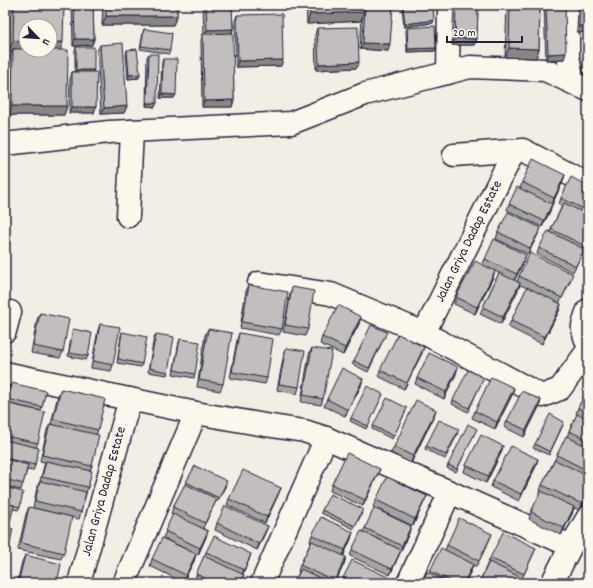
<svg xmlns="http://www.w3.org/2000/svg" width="593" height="588" font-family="Dekko,sans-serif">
<rect width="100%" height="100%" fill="#f2eee5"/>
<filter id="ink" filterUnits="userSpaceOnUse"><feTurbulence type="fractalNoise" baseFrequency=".025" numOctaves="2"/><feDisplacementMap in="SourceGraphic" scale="8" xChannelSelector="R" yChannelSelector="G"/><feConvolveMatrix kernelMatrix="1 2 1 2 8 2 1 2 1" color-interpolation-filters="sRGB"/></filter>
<g filter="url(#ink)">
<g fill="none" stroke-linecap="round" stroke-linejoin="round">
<g stroke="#22223b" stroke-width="25">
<g id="street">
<path d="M568,5V56L573,83"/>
<path d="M448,73L449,5"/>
<path d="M5,144L109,132L291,123L365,94L470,67L545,70L588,90"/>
<path d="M454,155L523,150L588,184"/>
<path d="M128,216L132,131"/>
<path d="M259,283L331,294L424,333L542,396L560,389L588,350"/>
<path d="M588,310C581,327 581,328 588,345"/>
<path d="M5,331L10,312"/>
<path id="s1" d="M424,333L514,151"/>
<path d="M5,373L196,413L265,425L304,431L326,438L450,492L571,546"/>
<path id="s2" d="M79,583L130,399"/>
<path d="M124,583L196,413"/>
<path d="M262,583L326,438"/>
<path d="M408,583L450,492"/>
<path d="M552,583L571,546L588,517"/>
</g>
</g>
<use href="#street" stroke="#fbf7ec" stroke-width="22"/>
</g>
<path fill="#a7a3a3" stroke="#22223b" d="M10,5H64L60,50L67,106L64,115H9L10,58L12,52H8Z
M72,5H93L94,39L92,45L73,46Z
M103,5H177V16L173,25H102Z
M203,5H232L233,29L232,33L234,100L232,107H202L201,40L203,34H204Z
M306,5H393L388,51L360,49L362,17L361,21L307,24Z
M403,5L433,23L404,27L402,8Z
M454,5H478L477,39L474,45H452Z
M507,5H540L539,49L536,58L505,57Z
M544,5H565L564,59L546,60Z
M578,5H588L577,32Z
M237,15L281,66L236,67L235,21Z
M317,28L357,68L316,70L315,35Z
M407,28L435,51L407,52L406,31Z
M144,29L170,50L169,54L140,49L143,32Z
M100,45L127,106L124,113L101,114L97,51Z
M76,47L93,72L94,113H69L70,79L72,72H75V50Z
M127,50L139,78L128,79L126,54Z
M149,54L155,107L146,106L147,57Z
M163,59L174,98H160L162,62Z
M565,175L563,181L552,204L550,211L542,227L507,210L509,204L520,189L522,182Z
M588,186V238L583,248L584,249L581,256L573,272L537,254L539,248L550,232L562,206L559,204L561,198Z
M498,232L538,234L528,254L496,239Z
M485,259L524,261L514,281L517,282L519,276L571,280L559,304H561L559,311L542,344L508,327L511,321L527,288L520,285L518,290L501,324L480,314L483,307L499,273L495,271L493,277L475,314L454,304L456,297L482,265Z
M249,285L282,329L279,335L240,328L246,291Z
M292,287L308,329L305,336L283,332L290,294Z
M40,313L63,352L60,358L31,353L37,320Z
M100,324L113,365L111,371L91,368L98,330Z
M359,324L343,355L320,344L322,337Z
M73,329L88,356L86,360L68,356L72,333Z
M208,329L223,384L220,391L197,387L205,335Z
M122,332L142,364L141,367L117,363L121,336Z
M239,333L267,378L265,384L230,378L237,340Z
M156,334L168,372L167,375L148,372L154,337Z
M385,336L368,372L352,364L354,361Z
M180,339L195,374L194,378L173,374L179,342Z
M286,348L299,387L297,394L277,390L284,354Z
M312,348L323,399L321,405L301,402L309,354Z
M422,353L404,389L378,376L380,370Z
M456,374L444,399L415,384L417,378Z
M482,381L468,412L452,404L453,400Z
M11,383L42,407L41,411L6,403Z
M361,386L345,416L324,406L327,399Z
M514,388L512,395L495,429L472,418L475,411Z
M588,388V494L580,510L574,508L572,514L561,535L529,519L531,512L541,492L540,491L542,485L557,455L567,437L569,431L577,415L576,414L578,408Z
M61,389L98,430L96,435L92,466L90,471L88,487L86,494L81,512L79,519L33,508L37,487L40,481L45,462L40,461L47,430L50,424H51L58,395Z
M383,394L366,429L350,421L351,418Z
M541,400L539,407L524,437L504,427L507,421Z
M5,403L38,443L36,447L35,465L33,471L27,470L21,490L5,486Z
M406,411L392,439L372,429L373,426Z
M434,416L411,463L391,453L394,447Z
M563,425L549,455L533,448L535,444Z
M475,432L456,472L447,468L448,465Z
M458,433L445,459L425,449L426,446Z
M503,446L501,453L486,483L464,472L466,465Z
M195,466L226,485L218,501H216L203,528L206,537L198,555L163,538L173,515L171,514L173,507Z
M536,466L519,501L491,487L493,481Z
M377,476L363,506L330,491L332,484Z
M5,487L20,507L18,510L13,509L8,528V551L5,559Z
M281,488L278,495L265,523L227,505L229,499Z
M376,500L424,502L413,526L373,507Z
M29,507L64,553L61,559L18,550L26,514Z
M322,510L362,513L354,529L321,513Z
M217,523L268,526L265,533L257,550L215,530Z
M365,528L409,533L390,575L350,556L352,550L363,532Z
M492,534L489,541L476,567L473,565L465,583H422L445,550L447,545Z
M312,535L351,539L343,556L346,557L344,564L335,583H294L299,572L298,571L300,565L311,542L310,541Z
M536,548L533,555L520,583H479L490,558Z
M206,552L249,560L243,574L244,575L241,583H198V582L194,580Z
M196,554L194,561L183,582L150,566L152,559Z
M25,555L57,583H17L22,562Z
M343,578L392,579L391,583H342Z"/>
<path fill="#888585" stroke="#22223b" d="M364,12L361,21L307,24L310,14Z
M106,16H177L173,25H102Z
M434,20L433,23L404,27L405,24Z
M579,26H588V33L577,32Z
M233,29L231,35L204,37L207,30Z
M455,38L477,39L474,45H452Z
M75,39H94L92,45L73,46Z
M13,41H26V50H50V42H63L59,54L13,49L12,52H8Z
M363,43L390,44L388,51L360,49Z
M436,48L435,51L407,52L408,49Z
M509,48L539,49L536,58L505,57Z
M566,53L564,59L546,60L548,54Z
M283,60L281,66L236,67L238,61Z
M359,62L357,68L316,70L319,64Z
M76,70H94L92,73H75Z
M140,74L139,78L128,79L129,75Z
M162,94L176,95L174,98H160Z
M234,100L232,107H202L204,101Z
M147,103H157L155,107L146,106Z
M12,106H67L64,115H9Z
M127,106L124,113L101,114L104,108Z
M72,107H96L94,113H69Z
M565,175L563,181L552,205L554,198Z
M552,204L550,211L542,227L544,221Z
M541,228L528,254L530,248Z
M588,236V238L581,252L583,245Z
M526,255L524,261L514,281L517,274Z
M495,271L493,277L475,314L477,307Z
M520,283L518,290L501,324L503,317Z
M561,304L559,311L542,344L545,337Z
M361,317L359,324L343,355L345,348Z
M424,347L422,353L404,389L407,383Z
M458,367L456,374L444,399L446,392Z
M363,379L361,386L345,416L348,410Z
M514,388L512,395L495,429L497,422Z
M541,400L539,407L524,437L526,430Z
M436,410L434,416L411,463L413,456Z
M503,446L501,453L486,483L488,476Z
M538,459L536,466L519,501L521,494Z
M380,469L377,476L363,506L365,500Z
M281,488L278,495L265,523L267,517Z
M588,492V494L580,510L582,504Z
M427,496L424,502L413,526L415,519Z
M574,507L572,514L561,535L564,528Z
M268,526L265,533L257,550L259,544Z
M411,526L409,533L400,552L402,546Z
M208,531L206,537L198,555L200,548Z
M353,532L351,539L343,557L345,550Z
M401,550L398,557L390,575L392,569Z
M196,554L194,561L183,582L186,575Z
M251,554L249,560L241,577L244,570Z
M346,557L344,564L334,583L335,581Z
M473,564L471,571L465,583H464Z"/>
<path fill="#c2bebe" stroke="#22223b" d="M14,5H64L63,42H50V26H26V41H13Z
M74,5H93L94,39H75Z
M106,5H177V16H106Z
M206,5H232L233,29L207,30Z
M310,5H364V12L310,14Z
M365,5H393L390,44L363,43Z
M403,5H433L434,20L405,24Z
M456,5H478L477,39L455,38Z
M510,5H540L539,49L509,48Z
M546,5H565L566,53L548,54Z
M580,5H588V26H579Z
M282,14L283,60L238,61L237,15Z
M435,26L436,48L408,49L407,28Z
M358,27L359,62L319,64L317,28Z
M144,29L172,33L170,50L141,46Z
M233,33L234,100L204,101L203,34Z
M123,43L127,106L104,108L100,45Z
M76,47H94V70H76Z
M13,49H26V50H68L67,106H12Z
M137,49L140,74L129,75L127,50Z
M149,54H158L157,103H147Z
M163,59H177L176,95L162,94Z
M72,72H97L96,107H72Z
M533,159L565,175L554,198L522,182Z
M571,177L588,186V211L561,198Z
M517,187L552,204L544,221L509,204Z
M564,203L588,215V236L583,245L551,229Z
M508,212L541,228L530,248L498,232Z
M548,231L584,249L576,266L539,248Z
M494,239L526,255L517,274L485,259Z
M530,253L573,274L562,298L519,276Z
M475,261L495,271L477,307L456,297Z
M499,273L520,283L503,317L483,307Z
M249,285L288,292L282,329L242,322Z
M292,287L314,291L308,329L285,325Z
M527,287L561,304L545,337L511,321Z
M338,305L361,317L345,348L322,337Z
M40,313L69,319L63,352L33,346Z
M100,324L120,327L113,365L93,361Z
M371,325L387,332L369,368L354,361Z
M73,329L92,333L88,356L69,353Z
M208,329L232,333L223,384L199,380Z
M122,332L147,337L142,364L118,359Z
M239,333L273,339L267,378L232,372Z
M156,334L174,337L168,372L149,368Z
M398,334L424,347L407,383L380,370Z
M180,339L200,342L195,374L174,370Z
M286,348L305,351L299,387L279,384Z
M312,348L332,351L323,399L303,395Z
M429,353L458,367L446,392L417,378Z
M342,368L363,379L348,410L327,399Z
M468,370L484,378L469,408L453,400Z
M491,377L514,388L497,422L475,411Z
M11,383L46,391L42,407L7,399Z
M367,386L383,394L368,426L351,418Z
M588,388V412L578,408Z
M61,389L105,399L98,430L53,419Z
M522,391L541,400L526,430L507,421Z
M387,398L407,408L394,436L373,426Z
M416,400L436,410L413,456L394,447Z
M5,403L45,412L38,443L5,436Z
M550,414L564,422L550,452L535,444Z
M577,414L588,419V440L569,431Z
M439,420L459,429L446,455L426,446Z
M50,424L99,435L92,466L42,455Z
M468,424L477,429L457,469L448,465Z
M481,435L503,446L488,476L466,465Z
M566,436L588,447V471L557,455Z
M5,440L39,448L35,465L5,458Z
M511,446L538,459L521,494L493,481Z
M347,453L380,469L365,500L332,484Z
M5,459L28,465L23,484L5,479Z
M555,460L588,476V492L582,504L542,485Z
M46,461L92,471L88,487L42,477Z
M195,466L227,481L219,498L186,482Z
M243,470L281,488L267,517L229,499Z
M387,477L427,496L415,519L376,500Z
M40,481L86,492L81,512L35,501Z
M185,484L217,499L205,523L173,507Z
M5,487L23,492L20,507L5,503Z
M541,491L574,507L564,528L531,512Z
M330,494L363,509L355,526L322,510Z
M5,503L14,505L9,526L5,525Z
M225,506L268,526L259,544L217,523Z
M29,507L72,517L64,553L21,543Z
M374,508L411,526L402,546L365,528Z
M173,514L208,531L200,548L165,531Z
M321,517L353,532L345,550L312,535Z
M459,518L492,534L479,561L447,545Z
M5,527L13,529L8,551H5Z
M361,531L401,550L392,569L352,550Z
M503,532L536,548L524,574L490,558Z
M214,536L251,554L244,570L206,552Z
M162,538L196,554L186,575L152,559Z
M312,541L346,557L335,581L300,565Z
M441,548L473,564L464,583H455L430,571Z
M25,555L61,564L57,583H18Z
M204,556L244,575L240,583H215L196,574Z
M352,560L392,579L391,583H354L343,578Z
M489,562L522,578L519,583H479Z
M301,569L330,583H294Z
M427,572L451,583H422Z
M138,579L147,583H135Z
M199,580L205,583H198Z"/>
</g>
<g text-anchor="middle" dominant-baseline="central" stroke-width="3" stroke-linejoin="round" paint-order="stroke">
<g font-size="14" fill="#22223b" stroke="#fbf7ec">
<text stroke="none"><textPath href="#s1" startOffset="102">Jalan Griya Dadap Estate</textPath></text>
<text stroke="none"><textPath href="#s2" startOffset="95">Jalan Griya Dadap Estate</textPath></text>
</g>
</g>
<rect width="593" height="588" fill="none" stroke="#fbf7ec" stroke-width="20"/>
<rect x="10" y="10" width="573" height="568" fill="none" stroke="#22223b" stroke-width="1.5" filter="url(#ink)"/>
<g transform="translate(38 38) rotate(115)"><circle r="19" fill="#fbf7ec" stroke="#a4a2a5"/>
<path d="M0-3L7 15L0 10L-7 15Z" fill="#22223b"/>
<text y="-6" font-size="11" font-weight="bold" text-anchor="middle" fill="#22223b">U</text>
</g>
<path d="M447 36v6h75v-6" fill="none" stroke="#22223b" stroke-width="2"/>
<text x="453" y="36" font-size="12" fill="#22223b" stroke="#fbf7ec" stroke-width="3" paint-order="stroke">20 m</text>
</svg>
